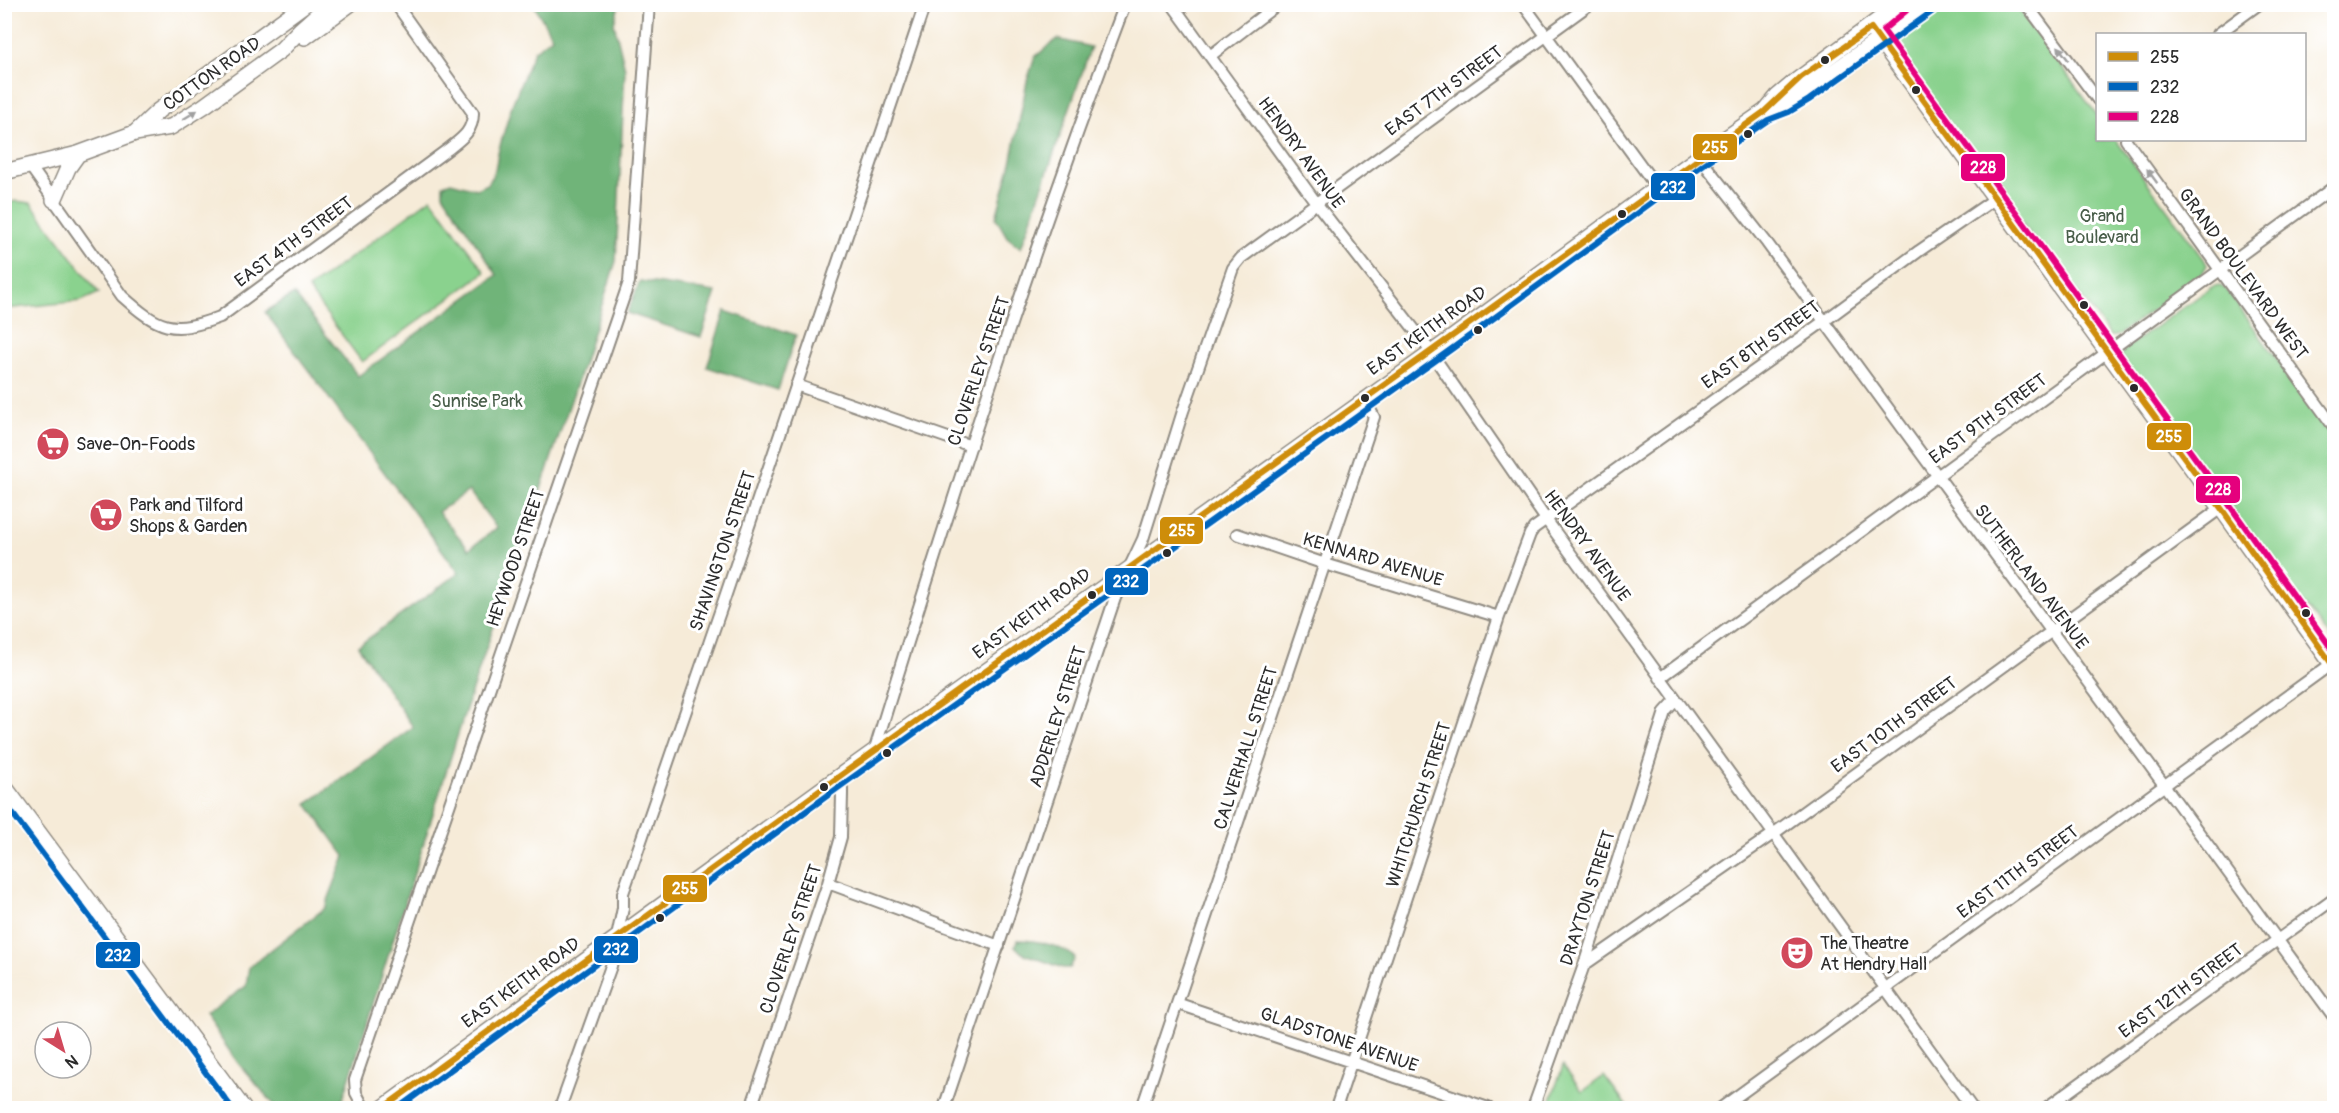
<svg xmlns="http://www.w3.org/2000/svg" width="2339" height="1113" font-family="Pangolin,sans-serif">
<rect width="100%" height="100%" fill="#fff"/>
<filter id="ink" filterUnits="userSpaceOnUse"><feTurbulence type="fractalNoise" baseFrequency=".0167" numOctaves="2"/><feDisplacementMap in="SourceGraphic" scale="12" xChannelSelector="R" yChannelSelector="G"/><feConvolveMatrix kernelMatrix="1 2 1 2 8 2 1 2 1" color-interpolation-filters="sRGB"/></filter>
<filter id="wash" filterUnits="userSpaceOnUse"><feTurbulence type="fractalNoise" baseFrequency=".008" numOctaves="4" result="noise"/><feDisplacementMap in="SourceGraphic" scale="24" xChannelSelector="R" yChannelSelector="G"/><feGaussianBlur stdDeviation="1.35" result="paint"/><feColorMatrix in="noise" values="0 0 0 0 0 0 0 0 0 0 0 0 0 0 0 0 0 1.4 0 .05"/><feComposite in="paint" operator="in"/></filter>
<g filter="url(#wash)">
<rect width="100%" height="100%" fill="#f6ebd8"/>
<path fill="#8ad28e" stroke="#5a7e5c" stroke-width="1.5" d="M1934,5H2016L2097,115L2098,140H2116L2204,259L2207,265L2202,274L2117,336H2110L2088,305L2054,267L1892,44V36Z
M431,198L485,272L362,362L308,289Z
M16,201L31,203L99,293L81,301L5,309V204Z
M2219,285L2226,289L2334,438V643L2312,613L2292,594L2121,359V355L2126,348L2212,287Z
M1563,1066L1582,1092L1604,1076L1628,1108H1548Z"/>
<path fill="#6fb479" stroke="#4d7052" stroke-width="1.5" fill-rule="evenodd" d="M534,5H619L614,23L625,69L616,261L577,383L472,690L343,1099L330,1108H277L238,1063L205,1016L246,986L249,967L325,908L345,856L307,804L413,727L358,646L459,573L265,312L294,294L358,376L497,275L443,194V185L451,182L476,189L488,184L495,170L499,149L512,105L534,51L552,37ZM469,491L497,528L469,549L438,512Z
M1057,39L1091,47L1021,248L1007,237L996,218L1012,159L1027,81L1035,57Z
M640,281L716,292L701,337L627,313Z
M725,311L796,335L778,390L707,367Z
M1017,940C1035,940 1062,945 1075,958L1070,968H1063L1022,953L1015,946Z"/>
</g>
<g filter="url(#ink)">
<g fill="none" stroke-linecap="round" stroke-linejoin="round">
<g stroke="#908b82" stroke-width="14">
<path id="street" d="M1172,4L1317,204L1421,338L1545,518L1972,1108
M1523,4L1658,189
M2026,4L2098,100
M2218,34L2259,4
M1210,56L1278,4
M2126,140L2334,427
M1699,157L1767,243L2334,1017
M30,166L122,296C159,329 172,335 220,317L447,150C461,139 473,132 473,113L396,4
M796,385L971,446
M1237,534L1325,564L1499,617
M1660,678L2334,187
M874,752C951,501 1032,250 1125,4
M828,883L999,946
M1584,965L1773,834L2221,508
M1179,1004L1488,1108
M364,1108L356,1093L355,1080L629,282L649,4
M560,1108L611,966L623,908V893L723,603L925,4
M751,1108L828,883L841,837L842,794V787L837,778
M944,1108L1115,598L1143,539L1183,411L1233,268L1241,258L1590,4
M1142,1108L1374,417L1365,400
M1336,1108L1499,617L1530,534L1534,528L1823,322L1919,251L1996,198
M1533,1108L1584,965L1665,712L1676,700
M1721,1108L2334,662
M2046,1108L2334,899"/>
</g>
<g stroke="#908b82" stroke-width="18">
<path id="secondary" d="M1871,28L2221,508L2334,667
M305,37L350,4
M1766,110L1777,97L1796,81L1900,4
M135,133L158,111L305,4
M4,172L78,154L135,133L171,127L204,106L281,50L301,29L329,4
M54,200L68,168L78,154
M4,786L243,1108
M383,1108L837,778L1448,341L1699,157L1764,112L1785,104L1804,93L1928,4"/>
</g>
<use href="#street" stroke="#fff" stroke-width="10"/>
<use href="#secondary" stroke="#fff" stroke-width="15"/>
<g stroke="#2b2b2b" stroke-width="5">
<path id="rail" d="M4,5L7,4"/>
</g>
<use href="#rail" stroke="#fff" stroke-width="3" stroke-dasharray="9" stroke-linecap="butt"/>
<g stroke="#fff" stroke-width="10">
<path id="bus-1" d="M383,1108L837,778L1764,112L1801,77L1871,28L2221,508L2334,667"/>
</g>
<g stroke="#fff" stroke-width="10">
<path id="bus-2" d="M4,802L232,1108
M398,1108L842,785L1453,348L1704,164L1768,120L1789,112L1809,100L1933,11"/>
</g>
<g stroke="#fff" stroke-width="10">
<path id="bus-3" d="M1906,11L1883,30L2228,503L2334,652"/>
</g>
<use href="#bus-1" stroke="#ce8d09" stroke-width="6"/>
<use href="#bus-2" stroke="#0065bd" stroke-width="6"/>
<use href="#bus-3" stroke="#e5007d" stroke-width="6"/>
</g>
<defs><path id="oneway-solid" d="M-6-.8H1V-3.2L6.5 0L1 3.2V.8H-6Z" transform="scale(1.5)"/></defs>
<g fill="#a0a0a0">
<use href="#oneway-solid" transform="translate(2063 53) rotate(-127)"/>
<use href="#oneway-solid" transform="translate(190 115) rotate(-32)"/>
<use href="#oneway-solid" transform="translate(2152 176) rotate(-126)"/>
</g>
</g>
<defs>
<g id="supermarket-disc" transform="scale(1.725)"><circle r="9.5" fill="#d1495b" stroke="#fff"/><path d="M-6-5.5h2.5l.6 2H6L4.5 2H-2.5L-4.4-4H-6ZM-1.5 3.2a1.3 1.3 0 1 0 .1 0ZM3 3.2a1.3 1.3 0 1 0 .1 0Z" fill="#fff"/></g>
<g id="theatre-disc" transform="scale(1.725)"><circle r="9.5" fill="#d1495b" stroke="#fff"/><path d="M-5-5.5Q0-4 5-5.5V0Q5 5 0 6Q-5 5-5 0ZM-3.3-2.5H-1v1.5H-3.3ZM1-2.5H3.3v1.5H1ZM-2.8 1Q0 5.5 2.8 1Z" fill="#fff"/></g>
</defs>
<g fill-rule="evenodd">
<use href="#supermarket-disc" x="53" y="444"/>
<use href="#supermarket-disc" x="106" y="515"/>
<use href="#theatre-disc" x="1797" y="953"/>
</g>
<g fill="#2b2b2b" stroke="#fff" stroke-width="2">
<circle cx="1825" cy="60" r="5"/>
<circle cx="1916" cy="90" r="5"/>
<circle cx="1748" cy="134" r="5"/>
<circle cx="1622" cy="214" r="5"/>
<circle cx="2084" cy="305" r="5"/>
<circle cx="1478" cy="330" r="5"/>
<circle cx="2134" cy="388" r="5"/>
<circle cx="1365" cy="398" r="5"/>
<circle cx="1167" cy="553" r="5"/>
<circle cx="1092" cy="595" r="5"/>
<circle cx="2306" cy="613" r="5"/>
<circle cx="887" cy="753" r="5"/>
<circle cx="824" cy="787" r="5"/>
<circle cx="660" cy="918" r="5"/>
</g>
<g text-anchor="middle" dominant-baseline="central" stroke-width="6" stroke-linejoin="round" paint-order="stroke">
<g font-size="18" fill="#2b2b2b" stroke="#fff">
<text transform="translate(212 74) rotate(-35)">COTTON ROAD</text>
<text transform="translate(1444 91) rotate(-36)">EAST 7TH STREET</text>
<text transform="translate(1301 153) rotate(54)">HENDRY AVENUE</text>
<text transform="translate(294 242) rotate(-36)">EAST 4TH STREET</text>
<text transform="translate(2243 274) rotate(54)">GRAND BOULEVARD WEST</text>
<text transform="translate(1427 331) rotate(-35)">EAST KEITH ROAD</text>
<text transform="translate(1761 345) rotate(-35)">EAST 8TH STREET</text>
<text transform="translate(979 371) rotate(-71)">CLOVERLEY STREET</text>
<text transform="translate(1988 419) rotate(-36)">EAST 9TH STREET</text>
<text transform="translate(1587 546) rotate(54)">HENDRY AVENUE</text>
<text transform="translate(723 551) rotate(-71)">SHAVINGTON STREET</text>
<text transform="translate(516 558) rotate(-71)">HEYWOOD STREET</text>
<text transform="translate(1373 560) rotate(17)">KENNARD AVENUE</text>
<text transform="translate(2031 577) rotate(53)">SUTHERLAND AVENUE</text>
<text transform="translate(1032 614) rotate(-36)">EAST KEITH ROAD</text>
<text transform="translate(1058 717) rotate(-72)">ADDERLEY STREET</text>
<text transform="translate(1894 725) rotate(-36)">EAST 10TH STREET</text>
<text transform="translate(1246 748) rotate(-72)">CALVERHALL STREET</text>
<text transform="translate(1419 805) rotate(-72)">WHITCHURCH STREET</text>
<text transform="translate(2018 872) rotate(-36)">EAST 11TH STREET</text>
<text transform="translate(1588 898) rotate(-72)">DRAYTON STREET</text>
<text transform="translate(791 939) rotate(-71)">CLOVERLEY STREET</text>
<text transform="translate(521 983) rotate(-36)">EAST KEITH ROAD</text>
<text transform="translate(2181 991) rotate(-36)">EAST 12TH STREET</text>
<text transform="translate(1339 1040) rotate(19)">GLADSTONE AVENUE</text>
</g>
<g font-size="18" fill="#485d49" stroke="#fff">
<text x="2102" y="216">Grand<tspan x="2102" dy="21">Boulevard</tspan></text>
<text x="477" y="401">Sunrise Park</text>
</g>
<g font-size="18" fill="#2b2b2b" stroke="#fff" text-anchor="start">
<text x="76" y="444">Save-On-Foods</text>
<text x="129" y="505">Park and Tilford<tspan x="129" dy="21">Shops &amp; Garden</tspan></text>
<text x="1820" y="943">The Theatre<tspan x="1820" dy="21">At Hendry Hall</tspan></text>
</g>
</g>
<g stroke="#fff" stroke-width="2">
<rect x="1692" y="133" width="46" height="28" rx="6" fill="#ce8d09"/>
<rect x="1960" y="153" width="46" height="29" rx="6" fill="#e5007d"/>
<rect x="1650" y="172" width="46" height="29" rx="6" fill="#0065bd"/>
<rect x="2146" y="422" width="46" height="29" rx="6" fill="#ce8d09"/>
<rect x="2195" y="475" width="46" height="29" rx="6" fill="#e5007d"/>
<rect x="1159" y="516" width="45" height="29" rx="6" fill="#ce8d09"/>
<rect x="1104" y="567" width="45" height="29" rx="6" fill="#0065bd"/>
<rect x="662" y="874" width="46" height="29" rx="6" fill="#ce8d09"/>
<rect x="593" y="935" width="46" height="29" rx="6" fill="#0065bd"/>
<rect x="95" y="941" width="46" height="28" rx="6" fill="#0065bd"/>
</g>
<g font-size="16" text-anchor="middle" font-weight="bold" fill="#fff">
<text x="1715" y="153">255</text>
<text x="1983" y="173">228</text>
<text x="1673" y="193">232</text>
<text x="2169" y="442">255</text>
<text x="2218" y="495">228</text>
<text x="1182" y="536">255</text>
<text x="1126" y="587">232</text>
<text x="685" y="894">255</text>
<text x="616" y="955">232</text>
<text x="118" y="961">232</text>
</g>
<rect width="2339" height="1113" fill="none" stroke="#fff" stroke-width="24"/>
<rect x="2096" y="33" width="210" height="108" fill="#ffffff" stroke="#aaaaaa" stroke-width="1.5"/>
<rect x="2108" y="52" width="30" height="9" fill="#ce8d09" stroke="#aaaaaa" stroke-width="1.5"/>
<text x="2150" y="63" font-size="18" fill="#2b2b2b">255</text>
<rect x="2108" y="82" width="30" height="9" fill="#0065bd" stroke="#aaaaaa" stroke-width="1.5"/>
<text x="2150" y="93" font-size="18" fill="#2b2b2b">232</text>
<rect x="2108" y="112" width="30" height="9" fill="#e5007d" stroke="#aaaaaa" stroke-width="1.5"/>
<text x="2150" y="123" font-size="18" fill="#2b2b2b">228</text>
<g transform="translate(63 1050) rotate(143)"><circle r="28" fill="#ffffff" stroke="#aaaaaa" stroke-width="1.5"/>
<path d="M0-4.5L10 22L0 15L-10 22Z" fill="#d1495b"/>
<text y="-9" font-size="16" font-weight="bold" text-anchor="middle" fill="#2b2b2b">N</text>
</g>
</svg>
